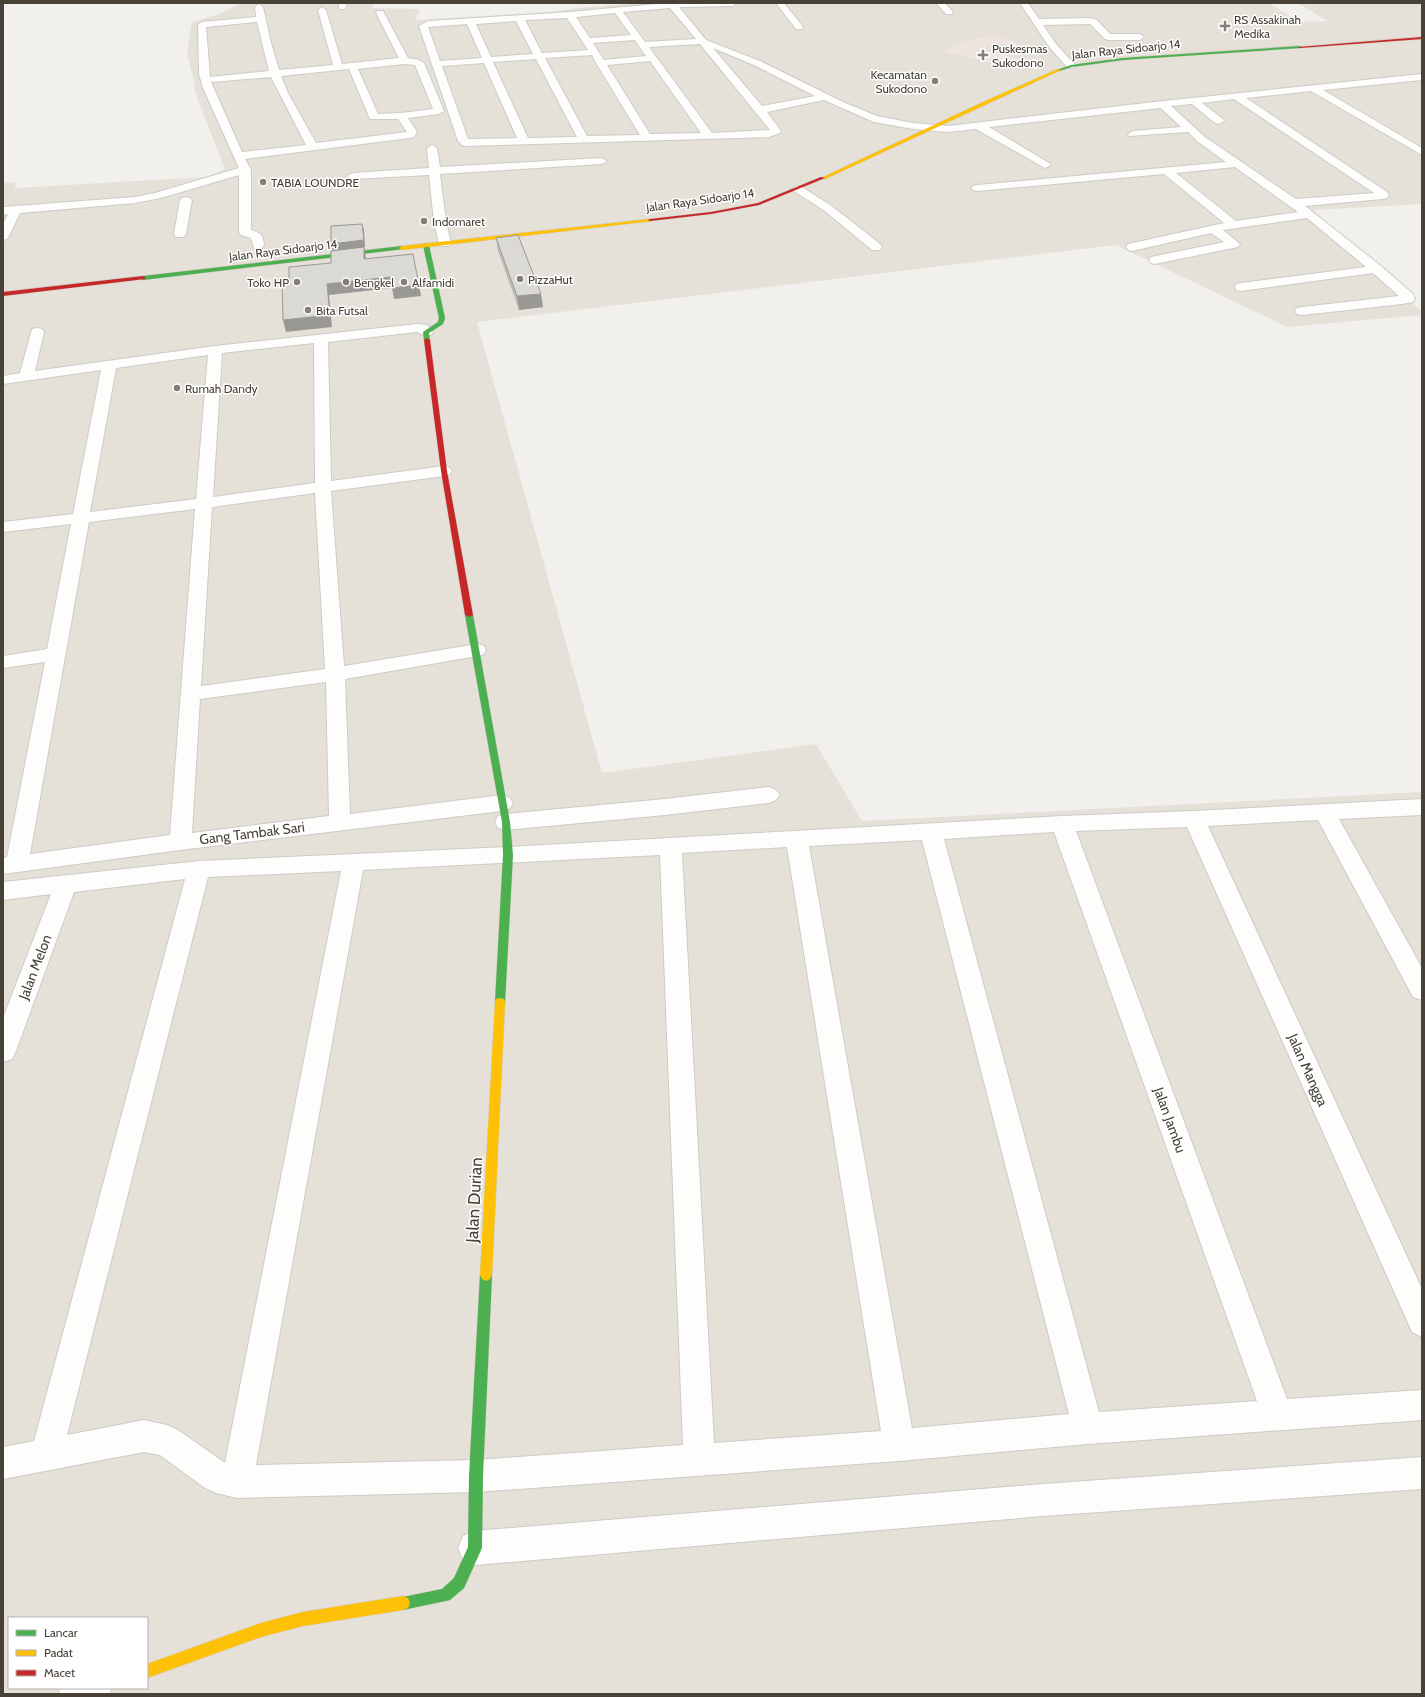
<svg xmlns="http://www.w3.org/2000/svg" width="1425" height="1697" font-family="Cabin,sans-serif">
<rect width="100%" height="100%" fill="#f1f0ec"/>
<path fill="#e5e1d9" fill-rule="evenodd" d="M241,3H374L372,8L420,9L415,20L551,12L576,8L640,3H1269L1299,22L1327,21L1298,3H1422V204L1313,210L1422,312V315L1287,327L1116,245L477,322L602,773L816,744L862,821L1422,792V1694H3V183L16,182L15,188L206,177L225,169L195,92L194,80L187,53L192,22L220,14ZM9,1618H147V1688H9Z"/>
<path fill="#f0e4e1" d="M988,37H998L1016,42L1017,48L996,43L983,48L986,51L1024,60L1007,67L942,51L977,38Z"/>
<g fill="none" stroke-linecap="round" stroke-linejoin="round">
<g stroke="#cdcbc7" stroke-width="2">
<path id="street" d="M339,3H347L345,9H339Z
M667,3H737L733,6L679,7L706,40L760,61L843,102L877,116L913,123L948,126L1163,101L1422,74V80L1323,90L1422,148V155L1311,91L1246,98L1387,192L1389,196L1387,198L1383,199L1305,206L1381,266L1413,294L1415,299L1413,302L1402,304L1302,315L1297,314L1295,311L1297,308L1302,307L1399,296L1373,273L1241,291L1236,290L1235,287L1236,284L1241,283L1366,267L1307,218L1223,230L1240,244L1238,247L1155,264L1151,263L1149,260L1151,257L1224,242L1211,233L1132,251L1128,250L1126,247L1128,244L1224,223L1164,174L977,191L973,190L971,188L973,186L977,185L1226,162L1197,141L1188,132L1129,136L1128,134L1133,131L1181,127L1161,108L989,127L1049,163L1051,165L1045,168L976,129L948,132L913,129L874,122L824,100L767,112L781,131L780,133L769,137L466,146L462,145L458,141L419,26L428,21L570,12ZM670,8L696,39L645,42L623,12ZM615,13L631,35L590,38L576,17ZM567,18L588,50L542,53L525,20ZM516,21L533,54L491,57L476,24ZM467,24L482,58L440,61L428,27ZM635,40L646,56L604,60L593,43ZM700,44L770,130L712,133L649,47ZM713,48L754,65L815,96L762,106ZM592,55L596,63L640,135L587,136L545,58ZM536,59L577,137L528,138L493,62ZM650,61L701,133L650,134L607,65ZM484,63L517,138L468,139L442,66ZM1234,99L1374,193L1296,199L1205,137L1171,106L1192,104L1215,123L1219,124L1224,121L1223,119L1202,103ZM1235,167L1298,212L1236,221L1176,173Z
M776,3H784L803,27L802,29H796Z
M936,3H945L953,12L952,14H946Z
M1020,3H1028L1039,19L1091,18L1097,20L1110,34H1140L1144,37L1140,40H1108L1105,39L1090,24L1043,25L1056,44L1076,66L1074,68H1068L1050,48Z
M259,4L263,7L271,43L279,70L333,65L318,10L322,7L326,10L342,64L399,58L376,13L377,11H383L408,58L419,60L424,63L444,111L439,114L408,118L417,132L414,137L410,138L245,159L251,170V230C261,233 263,234 264,245L262,248H254L251,238L241,235L239,232V175L161,198L135,203L20,213L9,236L7,239L3,240V224L8,214L3,215V207L135,197L155,193L239,168L203,88L199,74L198,25L202,22L256,17L255,7ZM257,22L269,71L210,77L206,27ZM405,64L415,65L433,109L401,113L378,114L358,69ZM349,69L370,119H398L407,132L316,143L288,93L281,76ZM271,77L306,145L242,152L211,82Z
M432,145L437,148L440,167L602,158L607,161L602,164L440,174L446,222L451,243L449,246H441L439,243L434,222L429,175L353,179L347,176L353,173L429,168L427,148Z
M798,186L802,187L833,207L880,244L882,247L880,250H872L825,211L794,191L792,189L794,187Z
M186,197L190,198L192,200L186,234L184,237H176L174,234L180,200L182,198Z
M417,324L427,325L433,332L431,335L426,336L417,332L328,342L331,481L444,466L450,468L452,471L450,474L444,476L331,491L344,666L477,644L484,646L486,650L484,654L477,656L345,679L350,814L502,795L510,798L513,803L510,808L502,811L180,850L3,874V858L7,857L45,662L3,668V656L47,649L71,524L3,532V522L73,514L101,370L3,384V376L20,373L32,329L37,328L42,329L44,332L35,371L215,346ZM314,343L315,483L213,497L222,353ZM208,355L196,499L90,512L116,368ZM315,493L325,669L201,686L212,507ZM195,509L170,835L30,854L89,522ZM326,682L329,816L192,833L200,699Z
M769,787L776,790L780,795L776,800L769,803L665,815L506,830L498,828L495,822L498,816L506,814L665,799Z
M1422,799V815L1339,819L1422,968V1000L1413,997L1318,820L1208,826L1422,1289V1337L1412,1332L1187,827L1076,831L1287,1399L1422,1390V1420L1088,1444L899,1461L476,1492L237,1498L216,1493L205,1488L160,1455L144,1452L3,1479V1447L34,1441L185,879L74,892L16,1051L12,1059L3,1062V1018L51,894L3,900V882L199,861L508,847L1062,816L1194,811ZM1054,832L1257,1401L1099,1412L944,839ZM922,840L1069,1414L912,1428L809,846ZM787,847L881,1431L714,1443L682,853ZM660,855L683,1445L476,1460L256,1465L363,870ZM341,871L225,1463L178,1430L167,1425L144,1420L67,1435L208,877Z
M1422,1457V1489L1043,1516L475,1565L463,1560L458,1548L463,1536L475,1531L1043,1484Z
M61,1688H112L109,1694H58Z"/>
</g>
<g stroke="#d1cdc3" stroke-width="1">
<path id="fast" d="M1300,46L1301,48L1123,60L1072,67L1059,71L1057,70L1071,65L1123,58Z
M426,243L429,245L445,318L443,324L429,333L430,340L427,342L424,340L423,332L438,322L439,318L423,245Z
M402,246L404,247V249L143,280L140,278L143,276Z
M466,613H472L473,615L510,822L513,855L505,1002L504,1005L500,1006L496,1005L495,1002L503,855L502,822L465,615Z
M486,1269L490,1271L492,1275L483,1476L482,1548L464,1588L450,1600L403,1610L398,1608L396,1603L398,1598L442,1589L454,1578L468,1547L469,1476L480,1275L482,1271Z"/>
</g>
<g stroke="#d1cdc3" stroke-width="1">
<path id="slow" d="M1058,69L1061,70L825,179L821,178L983,102Z
M650,219L652,220V221L402,250L399,248L402,246Z
M500,998L504,999L505,1002L492,1275L490,1279L486,1281L482,1279L480,1275L495,1002L496,999Z
M403,1596L408,1598L410,1603L408,1608L403,1610L303,1626L261,1637L147,1678V1664L261,1623L303,1612Z"/>
</g>
<g stroke="#d1cdc3" stroke-width="1">
<path id="jam" d="M1422,37V39L1300,48L1298,47Z
M821,177L825,178L759,205L711,214L650,221L648,220L650,219L711,212L758,203Z
M143,276L146,278L145,279L3,296V292Z
M427,338L430,340L447,471L473,615L469,617L465,615L441,471L424,340Z"/>
</g>
<use href="#street" fill="#fdfdfc" fill-rule="evenodd"/>
<use href="#fast" fill="#4caf50" fill-rule="evenodd"/>
<use href="#slow" fill="#ffc107" fill-rule="evenodd"/>
<use href="#jam" fill="#c62828" fill-rule="evenodd"/>
</g>
<path fill="#bcbbb6" d="M496,238L543,307L519,310L498,251Z"/>
<path fill="#999894" d="M362,224L364,230L365,247H364L366,258L367,270L333,251L331,244Z
M390,277L419,285L421,296L394,299L392,288L329,295L332,327L286,332L283,320L327,284Z
M541,294L543,307L519,310L517,296Z"/>
<path fill="#dbd9d4" stroke="#999894" d="M362,224L364,240L331,244V226Z
M518,235L541,294L517,296L496,238Z
M364,247V259L413,254L419,285L392,288L390,277L327,284L330,315L283,320L282,283L289,282V267L331,263V251Z"/>
<g fill="#837e76" stroke="#fff" stroke-width="1.5">
<path d="M1223 20h4v4h4v4h-4v4h-4v-4h-4v-4h4z"/>
<path d="M981 49h4v4h4v4h-4v4h-4v-4h-4v-4h4z"/>
<circle cx="935" cy="81" r="4"/>
<circle cx="263" cy="182" r="4"/>
<circle cx="424" cy="221" r="4"/>
<circle cx="520" cy="279" r="4"/>
<circle cx="297" cy="282" r="4"/>
<circle cx="346" cy="282" r="4"/>
<circle cx="404" cy="282" r="4"/>
<circle cx="308" cy="310" r="4"/>
<circle cx="177" cy="388" r="4"/>
</g>
<g text-anchor="middle" dominant-baseline="central" stroke-width="3" stroke-linejoin="round" paint-order="stroke">
<g font-size="12" fill="#484137" stroke="#fff" text-anchor="start">
<text x="1234" y="19">RS Assakinah<tspan x="1234" dy="14">Medika</tspan></text>
<text x="992" y="48">Puskesmas<tspan x="992" dy="14">Sukodono</tspan></text>
<text x="927" y="74" text-anchor="end">Kecamatan<tspan x="927" dy="14">Sukodono</tspan></text>
<text x="271" y="182">TABIA LOUNDRE</text>
<text x="432" y="221">Indomaret</text>
<text x="528" y="279">PizzaHut</text>
<text x="289" y="282" text-anchor="end">Toko HP</text>
<text x="354" y="282">Bengkel</text>
<text x="412" y="282">Alfamidi</text>
<text x="316" y="310">Bita Futsal</text>
<text x="185" y="388">Rumah Dandy</text>
</g>
<g font-size="12" fill="#484137" stroke="#fff">
<text transform="translate(1126 49) rotate(-6)">Jalan Raya Sidoarjo 14</text>
<text transform="translate(700 200) rotate(-8)">Jalan Raya Sidoarjo 14</text>
<text transform="translate(283 250) rotate(-7)">Jalan Raya Sidoarjo 14</text>
</g>
<g font-size="14" fill="#484137" stroke="#fff">
<text transform="translate(252 833) rotate(-7)">Gang Tambak Sari</text>
<text transform="translate(35 967) rotate(-69)">Jalan Melon</text>
<text transform="translate(1308 1070) rotate(66)">Jalan Mangga</text>
<text transform="translate(1170 1120) rotate(70)">Jalan Jambu</text>
</g>
<g font-size="17" fill="#484137" stroke="#fff">
<text transform="translate(474 1200) rotate(-87)">Jalan Durian</text>
</g>
</g>
<rect width="1425" height="1697" fill="none" stroke="#484137" stroke-width="8"/>
<rect x="8" y="1617" width="140" height="72" fill="#ffffff" stroke="#b6b3af"/>
<rect x="16" y="1630" width="20" height="6" fill="#4caf50" stroke="#b6b3af"/>
<text x="44" y="1637" font-size="12" fill="#484137">Lancar</text>
<rect x="16" y="1650" width="20" height="6" fill="#ffc107" stroke="#b6b3af"/>
<text x="44" y="1657" font-size="12" fill="#484137">Padat</text>
<rect x="16" y="1670" width="20" height="6" fill="#c62828" stroke="#b6b3af"/>
<text x="44" y="1677" font-size="12" fill="#484137">Macet</text>
</svg>
